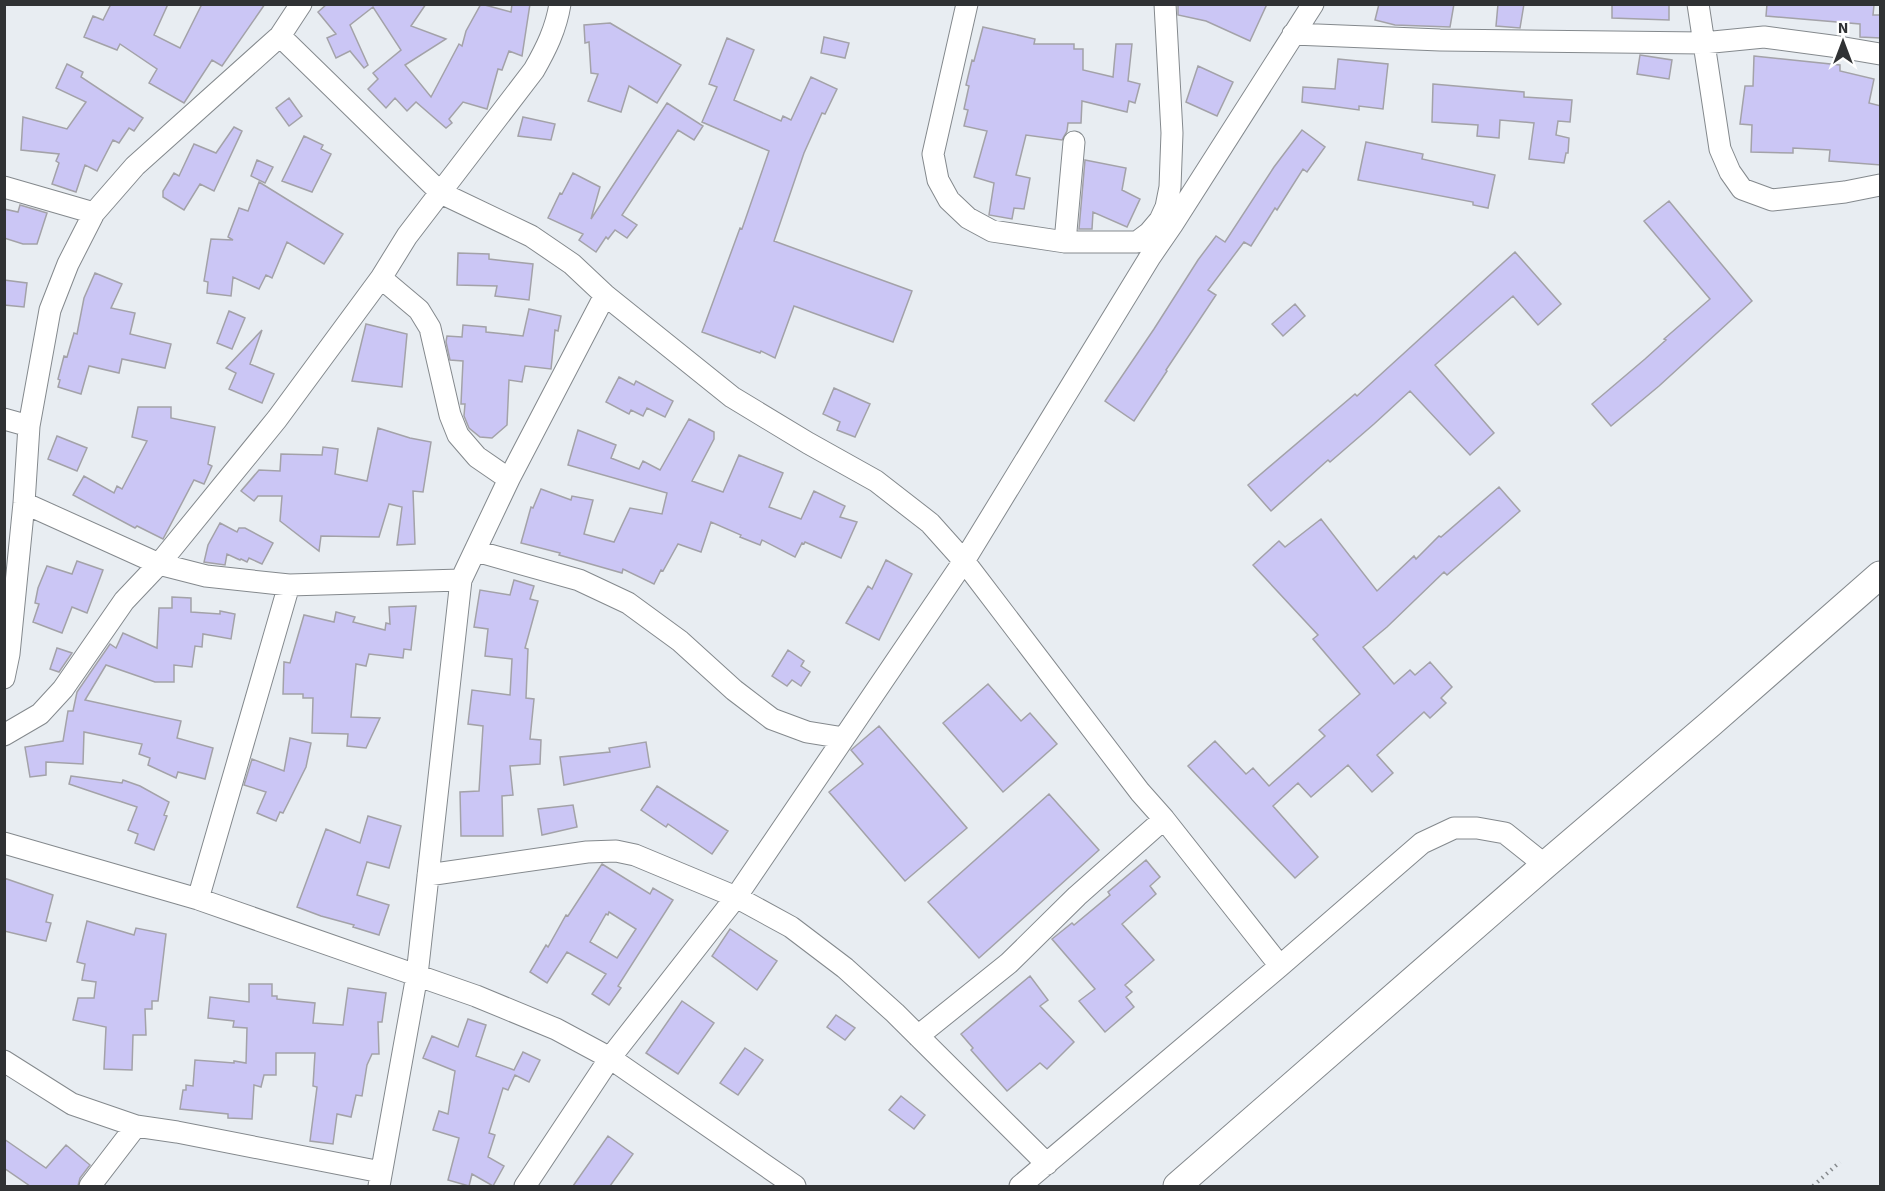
<svg xmlns="http://www.w3.org/2000/svg" width="1885" height="1191" font-family="'Source Sans 3',sans-serif">
<rect width="100%" height="100%" fill="#e8edf2"/>
<path fill="#cbc6f5" stroke="#a3a2a8" stroke-width="1.5" fill-rule="evenodd" d="M111,4H168L154,35L180,48L202,4H265L222,66L212,60L184,103L149,83L157,69L120,44L117,50L84,37L93,16L103,20Z
M327,4H426L411,26L446,39L405,65L431,97L459,44L462,46L466,31L481,4L511,12L512,4H530L522,56L509,51L502,70L498,69L487,109L463,102L449,119L452,123L446,128L416,102L407,111L395,98L386,108L368,89L378,79L373,73L401,50L373,7L350,25L368,65L364,68L350,51L336,58L327,38L336,34L318,12Z
M1178,4H1267L1250,41L1206,21L1178,15Z
M1379,4H1454L1450,27L1395,25L1375,20Z
M1498,4H1524L1520,28L1496,26Z
M1612,4H1669V20L1612,18Z
M1767,4L1874,5L1873,15H1881V38L1860,37V24L1766,16Z
M610,23L681,65L657,103L629,86L621,112L588,101L598,74L591,73L589,42L585,43L584,25Z
M983,27L1035,39L1034,44H1074V49H1083V70L1113,77L1116,44H1132L1128,81L1140,84L1135,103L1129,101L1127,112L1082,101L1081,123H1068L1067,131L1062,140L1026,135L1016,175L1030,178L1024,209L1014,208L1012,219L989,215L994,183L974,177L987,131L964,126L968,110L964,109L969,86L966,85L972,60L974,61Z
M824,37L849,43L845,58L821,53Z
M727,38L754,50L734,100L781,121L783,116L791,120L811,77L837,89L825,114L822,113L804,153L774,241L912,291L893,342L794,306L775,358L761,351L760,353L702,332L740,228L742,229L769,151L702,122L717,87L709,84Z
M1640,55L1672,60L1669,79L1637,74Z
M1754,56L1840,65V71L1874,79L1869,103L1881,106V165L1829,161L1830,150L1793,148V153L1751,152L1752,125L1740,124L1745,86H1753Z
M1338,59L1388,64L1383,109L1359,106V110L1302,102L1303,87L1335,89Z
M67,64L83,72L81,77L143,118L134,131L129,128L119,143L113,140L97,171L85,165L76,192L52,184L59,163L56,161L59,154L21,150L23,117L67,129L86,102L56,88Z
M1198,66L1233,82L1217,116L1186,102Z
M1433,84L1524,92V97L1572,100L1570,122L1558,121L1556,135L1569,138L1568,153H1566L1564,163L1529,159L1534,123L1500,120L1499,138L1477,136L1478,125L1432,122Z
M289,98L302,116L289,126L276,108Z
M667,103L703,126L694,140L678,130L622,215L637,225L627,238L615,230L608,239L606,237L596,252L579,240L583,234L548,218L560,193L562,194L573,173L600,187L591,219Z
M523,117L555,124L551,140L518,136Z
M234,127L242,131L214,191L200,184L184,210L163,197V191L174,173L179,176L194,144L216,153Z
M1302,130L1325,147L1307,172L1303,169L1277,210L1275,208L1251,246L1244,242L1208,290L1216,295L1166,370L1167,371L1134,421L1105,401L1154,329L1198,260L1216,236L1225,242L1274,167Z
M304,136L323,145L321,149L331,154L312,192L282,181Z
M1366,142L1423,154L1422,159L1495,175L1488,208L1473,205V202L1358,180Z
M257,160L273,167L265,183L251,176Z
M1085,160L1126,168L1122,190L1140,199L1127,227L1093,212L1092,229H1079Z
M259,182L343,234L324,264L287,242L272,278L266,275L259,289L233,277L231,296L207,293L208,282L204,281L211,239L233,240L228,237L239,208L248,211Z
M1669,201L1752,301L1659,386L1611,426L1592,404L1645,359L1666,340L1664,339L1710,299L1644,221Z
M20,205L47,213L37,244H23L4,238V209L18,212Z
M1515,252L1561,304L1538,325L1513,296L1435,365L1494,433L1470,455L1410,391L1374,424L1330,462L1328,460L1271,511L1248,485L1355,394L1357,396Z
M458,253L489,254V259L533,264L529,300L495,296L497,286L457,285Z
M95,273L122,284L111,308L135,313L130,334L171,344L165,368L122,359L119,373L89,366L81,394L58,387L60,380L58,379L64,356L67,357L74,333L77,334L84,298Z
M4,280L27,283L24,307L4,305Z
M1295,304L1305,316L1283,336L1272,324Z
M529,309L561,316L558,331L555,330L551,369L525,366L522,382L509,380L507,425L492,438L480,437L469,428L464,416L465,404H461L463,361L450,360L446,342L447,336L462,337L463,325L486,327V332L523,336Z
M229,311L245,318L232,349L217,343Z
M366,324L407,334L402,387L352,381Z
M262,330L250,364L274,374L262,403L229,389L236,373L226,368Z
M619,377L634,385L636,381L673,401L665,417L647,408L643,416L631,410L629,414L606,402Z
M834,388L870,404L855,437L837,430L840,422L823,414Z
M138,407H171V418L215,427L208,464L212,466L204,484L194,480L163,539L137,526L135,528L73,495L84,476L114,493L117,486L122,489L147,441L132,437Z
M689,419L714,432V439L692,481L723,492L739,455L783,473L769,507L801,519L814,491L845,506L840,517L857,522L841,558L805,542L804,544L802,543L795,557L762,540L760,545L740,537L741,535L711,522L701,552L678,544L663,571L661,570L654,584L623,569L622,573L559,555L560,553L521,543L531,507L533,508L541,489L571,500L572,496L593,500L584,534L614,542L630,508L662,514L667,493L568,465L578,430L616,445L611,458L639,469L643,461L660,470Z
M378,428L410,438L431,442L423,492L413,491L415,544L397,545L402,507L389,504L379,537L321,536L319,551L280,521L282,496H258L254,501L241,491L259,470L280,471L281,454L322,455L323,447L338,449L335,474L367,481Z
M57,436L87,448L77,471L48,459Z
M1499,487L1520,511L1447,575L1444,572L1387,627L1363,647L1394,684L1410,670L1415,675L1430,662L1452,687L1441,698L1446,703L1430,718L1424,712L1377,755L1393,773L1372,792L1348,765L1311,797L1298,783L1273,806L1318,857L1295,878L1188,766L1215,741L1246,774L1253,768L1269,786L1325,736L1319,730L1360,694L1313,639L1318,635L1253,565L1279,541L1285,547L1321,519L1377,591L1414,556L1416,559L1439,536L1441,537Z
M220,523L237,532L239,528H245L273,543L262,564L249,558L247,562L241,559L240,560L227,554L225,565L204,562L208,545Z
M886,560L912,574L879,640L846,623L868,586L872,589Z
M77,561L103,570L87,613L72,607L62,633L33,622L39,604L35,603L38,588L47,566L72,574Z
M514,580L534,586L530,599L538,601L525,648L528,649L526,698L534,699L530,739L541,740L540,764L510,766L513,795L502,796L503,836H461L460,792L479,791L483,726L468,724L472,690L510,695L512,659L485,656L488,629L474,627L480,590L510,595Z
M172,597L191,598V612L220,614V611L235,614L231,639L203,634L202,647L195,646L192,667L174,665V682H155L106,665L85,700L181,721L177,738L213,748L205,779L178,772L176,778L148,765L150,758L139,754L142,744L84,732L83,764L46,762V775L30,777L25,747L63,741L68,711H73L77,692L110,644L116,648L123,633L157,648L159,608H172Z
M416,606L411,650L404,649L403,658L369,654L366,666L356,664L351,717L380,718L366,748L347,746L348,734L312,733L313,698H303V694H283L284,662L290,663L304,615L334,622L336,612L355,617L353,622L385,630L386,623L390,624L389,607Z
M57,648L72,653L59,672L50,669Z
M788,650L804,661L801,666L810,672L801,686L792,680L787,686L772,676Z
M988,684L1021,721L1030,713L1057,744L1003,792L943,723Z
M879,726L967,828L905,881L829,792L863,764L851,750Z
M290,738L311,743L306,767L283,813L280,812L276,821L257,813L266,792L244,785L252,759L284,771Z
M646,742L650,767L564,785L560,757L610,752L609,748Z
M71,776L122,783L123,780L140,786L169,802L164,815L167,816L154,850L135,843L138,834L128,830L137,807L69,784Z
M657,786L728,831L712,854L668,824L666,827L641,810Z
M1049,794L1099,850L979,958L928,902Z
M573,805L577,827L542,835L538,809Z
M368,816L401,826L389,868L367,862L357,895L389,905L379,935L353,927L354,925L321,916L297,907L326,829L360,843Z
M1146,860L1160,877L1150,886L1156,894L1122,924L1154,960L1125,985L1132,992L1126,997L1134,1007L1105,1032L1079,1001L1095,989L1052,939L1072,923L1074,925L1110,895L1108,892Z
M602,864L650,894L653,888L673,900L618,986L621,988L609,1005L592,994L606,974L567,952L547,983L530,972L546,945L548,947L566,915L568,916ZM609,912L636,929L617,958L590,942L606,914L608,915Z
M4,878L53,895L46,922L51,923L46,941L4,931Z
M87,921L134,935L136,928L166,934L158,1001H152V1009H145L146,1035H133L132,1070L104,1069L106,1027L73,1020L78,998H94L96,982L82,980L85,964L77,962Z
M730,929L777,961L757,990L712,956Z
M1030,976L1048,1000L1040,1006L1074,1042L1047,1069L1040,1063L1007,1091L971,1050L973,1048L961,1034Z
M249,984H272V996H277V999L315,1003L313,1023L343,1025L348,988L386,993L382,1022H378L379,1054H372L367,1065L362,1096L356,1095L351,1117L337,1114L333,1144L310,1141L317,1087L313,1086L315,1053H276V1075H264L261,1087L254,1085L252,1119L228,1118V1114L180,1109L183,1090H186V1085L193,1086L195,1060L234,1063V1061L246,1063L247,1028L233,1027L234,1021L208,1018L210,997L249,1002Z
M682,1001L714,1023L678,1074L646,1053Z
M836,1015L855,1028L845,1040L827,1027Z
M468,1019L486,1025L476,1056L514,1070L523,1052L540,1060L529,1082L515,1075L508,1090L503,1088L489,1133L495,1135L488,1157L504,1166L493,1186L472,1174L469,1186L448,1180L459,1138L433,1130L439,1111L448,1114L455,1071L423,1058L432,1036L458,1047Z
M745,1048L763,1060L738,1095L720,1083Z
M901,1096L925,1115L914,1129L889,1110Z
M608,1136L633,1154L610,1186H573Z
M4,1139L46,1168L66,1145L90,1165L80,1178L78,1186H30L4,1168Z"/>
<g fill="none" stroke-linecap="round" stroke-linejoin="round">
<g stroke="#84898d" stroke-width="23">
<path id="minor" d="M967,4L933,154L938,180L949,200L968,218L992,231L1065,242H1137L1149,233L1160,220L1166,207L1170,187L1172,133L1165,4
M1698,4L1720,149L1730,172L1742,189L1772,200L1845,192L1880,185
M1293,34L1440,40L1703,43L1764,37L1839,47L1880,54
M280,36L441,193L531,236L572,264L605,295L732,397L808,443L876,481L930,523L964,561L1140,792L1164,819L1280,966
M4,187L94,213
M1065,242L1074,142
M381,278L419,310L430,328L450,415L458,435L477,457L509,479
M4,419L29,426
M24,503L159,564L206,576L289,585L461,580
M476,551L579,580L628,603L680,641L734,690L772,719L807,732L844,738
M4,678L9,654L24,503L29,426L50,310L68,264L94,213L135,166L280,36L301,4
M4,735L40,714L63,689L124,601L159,564L277,419L381,278L407,236L534,70C546,49 556,29 560,4
M4,843L198,899L476,996L556,1029L610,1058L795,1186
M428,875L587,852L616,851L635,855L736,897L791,927L845,968L895,1013L1047,1164
M198,899L289,585
M918,1036L1009,963L1077,896L1164,819
M4,1061L72,1104L136,1126L177,1132L381,1172
M90,1186L136,1126
M379,1186L417,975L461,580L509,479L605,295
M525,1186L610,1058L736,897L964,561L1150,257L1172,225L1313,4
M1020,1186L1280,966L1422,843L1454,828H1477L1505,833L1545,865"/>
</g>
<g stroke="#84898d" stroke-width="29">
<path id="major" d="M1177,1186L1545,865L1710,724L1880,575"/>
</g>
<path stroke="#878b8e" stroke-width="4" stroke-dasharray="1.5 4.5" stroke-linecap="butt" d="M1813,1186L1840,1162"/>
<use href="#minor" stroke="#fff" stroke-width="21"/>
<use href="#major" stroke="#fff" stroke-width="27"/>
</g>
<rect width="1885" height="1191" fill="none" stroke="#303234" stroke-width="12"/>
<g transform="translate(1843 42)" stroke="#ffffff" stroke-width="4.5" paint-order="stroke">
<path d="M0-4.5L10 22L0 15L-10 22Z" fill="#303234"/>
<text y="-9" font-size="16" font-weight="bold" text-anchor="middle" fill="#303234">N</text>
</g>
</svg>
